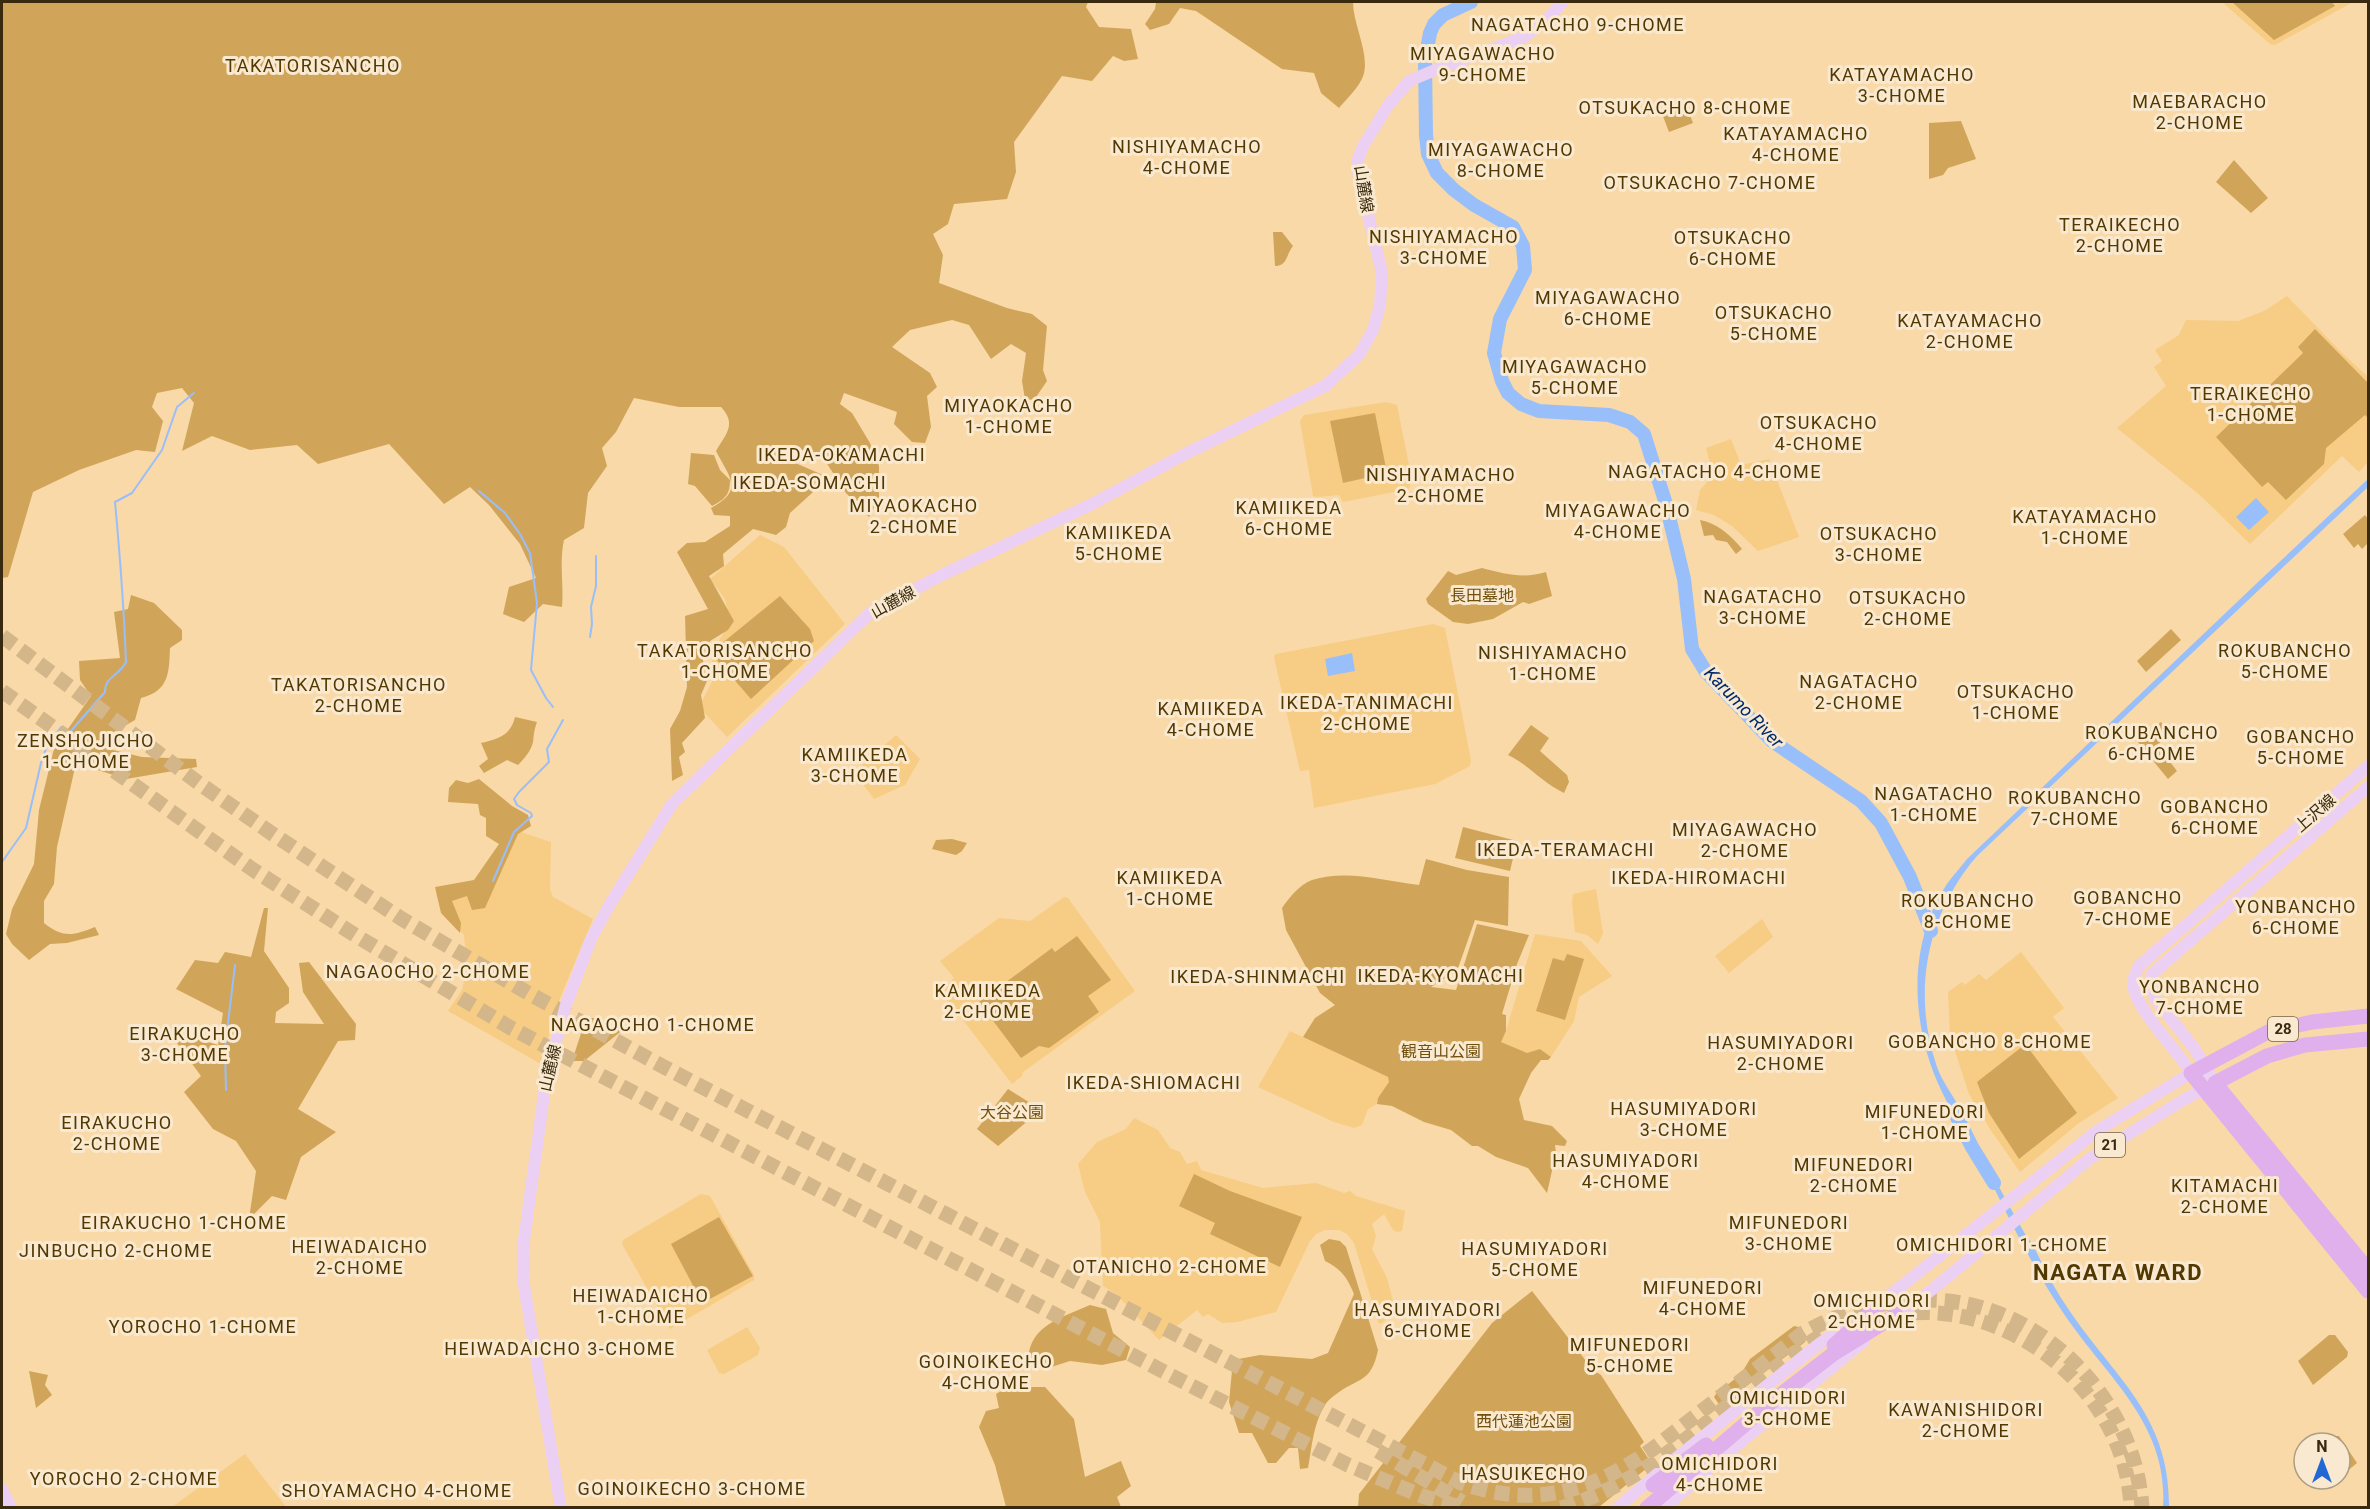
<svg xmlns="http://www.w3.org/2000/svg" width="2370" height="1509" font-family="Roboto,'Noto Sans JP',sans-serif">
<rect width="100%" height="100%" fill="#f9d9a7"/>
<path fill="#f7cc84" d="M2222,2H2353L2275,45L2270,44Z
M2287,296L2342,353L2368,377V462L2359,472L2342,456L2250,544L2202,497L2117,428L2166,386L2154,367L2162,361L2155,350L2179,335L2186,320L2238,321L2264,311Z
M1386,402L1397,405L1412,480L1409,489L1343,502L1339,495L1317,497L1313,496L1300,421L1304,415Z
M1731,439L1741,465L1769,459L1799,537L1758,551L1732,526L1714,515L1696,510L1700,490L1713,475L1706,448Z
M760,535L784,547L845,624L727,737L701,709V703L712,682V652L730,623L725,599L710,579Z
M1433,624L1445,628L1471,760L1470,766L1435,784L1314,808L1309,770L1300,771L1274,657L1276,654Z
M896,735L920,759L905,785L874,799L854,772Z
M518,831L551,842L550,889L553,897L593,919L558,1003L541,1064L448,1011L462,990L467,966L464,935L443,912L436,895L493,883Z
M1596,889L1603,933L1598,944L1587,935L1575,932L1572,903L1573,894Z
M1064,897L1068,898L1135,991L1023,1072L1022,1076L1012,1084L940,990L954,978L940,961L999,918L1030,921Z
M1762,919L1773,937L1729,973L1715,956Z
M1535,934L1581,941L1612,976L1579,997L1574,1021L1551,1057L1540,1049L1527,1053L1500,1042L1506,1031Z
M2021,952L2064,1008L2053,1017L2118,1098L2079,1123L2020,1172L1990,1129L1969,1094L1950,1036L1948,992L1962,982L1965,985L1979,974L1986,980Z
M1290,1031L1388,1077L1390,1082L1378,1098L1377,1104L1368,1109L1362,1125L1354,1128L1334,1122L1258,1087Z
M1134,1118L1158,1130L1170,1148L1180,1152L1187,1164L1197,1161L1201,1170L1263,1188L1316,1183L1344,1193L1350,1191L1356,1196L1405,1211L1402,1231L1397,1232L1393,1230L1384,1214L1372,1224L1376,1236L1372,1249L1387,1278L1393,1301L1389,1306L1384,1322L1379,1324L1354,1243L1347,1234L1339,1230H1325L1316,1234L1310,1241L1276,1312L1237,1322L1222,1323L1208,1314L1203,1317L1197,1310L1159,1340L1116,1294L1103,1286L1100,1222L1085,1192L1078,1164L1097,1142L1126,1129Z
M701,1194L710,1196L754,1275V1280L670,1329L622,1244L623,1240Z
M747,1327L760,1348L758,1355L724,1374L719,1373L707,1350Z
M245,1454L286,1507H172Z"/>
<path fill="#d0a55a" d="M2,2H1088L1086,7L1099,27L1131,29L1138,59L1124,61L1113,56L1092,81L1062,76L1014,142L1016,172L1007,199L954,204L948,224L933,234L943,255L939,283L1007,308L1032,314L1047,326L1043,370L1047,381L1034,400L1025,399L1022,381L1026,353L1011,344L991,359L969,325L952,320L910,330L892,347L930,373L937,387L927,396L931,427L925,443L912,442L894,424L897,412L844,393L840,404L852,413L870,443L879,466V497L869,517L846,493L822,456L786,445H776L777,455L823,475L812,493L790,513L786,527L776,535L753,529L723,554L724,566L709,576L734,621L728,630L710,641L703,660L707,681L701,695L705,718L682,743L685,752L679,757L683,775L672,781L670,729L680,711L687,687L685,616L708,609L677,552L687,543L705,542L730,526V516L714,515L711,508C745,490 729,477 716,451C726,434 737,424 721,407H679L634,398L616,432L602,448L607,466L588,493L584,528L564,540C559,562 564,585 562,607L543,604L524,622L503,614L509,587L536,578L520,544L489,505L470,487L444,504L389,444L318,464L297,445L250,450L212,436L182,451L194,403L182,388L157,393L152,407L163,421L155,452L136,450L79,470L33,492L8,577L2,578Z
M1156,2H1353C1353,24 1369,52 1364,73C1362,84 1347,99 1339,108L1321,93L1314,73L1282,69L1196,11L1180,8L1169,24L1150,30L1145,24L1155,9Z
M2232,2H2332L2335,6L2274,40Z
M1685,102L1693,123L1669,132L1661,111Z
M1961,121L1976,159L1948,168L1943,175L1929,179V123Z
M2234,160L2268,198L2251,213L2216,182Z
M1273,232H1282L1293,246C1286,254 1288,266 1275,266Z
M2315,329L2368,383V418L2365,415L2326,448L2324,464L2286,500L2268,482L2262,487L2216,437L2303,353L2298,347Z
M1375,413L1387,473L1343,483L1330,421Z
M691,453L714,455L720,470L730,480C730,495 725,499 712,506L695,486L688,484Z
M2365,515L2368,519V543L2362,549L2358,544L2354,548L2343,534Z
M1700,520C1717,523 1732,536 1742,549L1736,554L1727,542L1716,540L1713,535L1704,536Z
M1482,568C1505,574 1523,579 1546,572L1552,596L1529,604L1523,602L1493,619L1468,624L1453,622L1428,604L1426,599L1448,571L1456,575Z
M131,595L154,603L182,630V640L170,648C169,673 169,691 141,698L135,720L110,734L109,749L142,757L196,759L197,767L126,779L76,763L57,847L54,884L44,901V923C63,938 73,936 95,927L99,935L67,943L50,944L29,960L12,944L6,934L12,909L34,864L39,810L54,749L91,696L80,680L79,661L120,658L114,612L128,609Z
M780,596L810,629L814,641L751,699L716,659L715,649Z
M2171,629L2181,640L2146,672L2137,661Z
M515,717L537,722C534,730 534,734 533,742C531,751 524,759 518,765L507,760L484,773L479,766L488,759L481,743C498,739 511,735 515,717Z
M2161,722L2170,734L2157,745L2177,771L2168,779L2137,741Z
M1531,725L1549,738L1540,751L1567,775L1569,782L1564,793C1541,782 1529,765 1508,755Z
M479,779L512,806L528,815L531,826L518,834L485,908L472,910L467,896L452,901L461,923L460,933L441,913L435,887L474,880L499,844L486,836V818L480,815L478,804L448,802L449,788L456,780L468,783Z
M1463,827L1517,841L1510,871L1455,858Z
M952,839L967,843L962,851L956,855L932,849L936,840Z
M1426,859L1467,870L1509,877L1508,926L1475,920L1457,971L1431,987L1456,990L1477,924L1529,935L1517,964L1502,1014L1506,1015V1031L1501,1042L1527,1053L1540,1049L1551,1057L1548,1060H1541L1531,1073L1519,1099L1524,1120L1552,1126L1567,1141L1565,1146L1555,1145L1556,1153L1547,1193L1528,1168L1496,1157L1478,1146H1472L1451,1130L1424,1122L1392,1106L1377,1104L1378,1098L1389,1082L1388,1077L1303,1037L1315,1018L1335,1005L1320,993L1286,930L1282,908C1289,898 1300,884 1312,880C1347,869 1384,881 1419,885Z
M264,908H268L264,951L289,988V1003L276,1012L275,1023L324,1024L303,992L299,963L309,962L356,1024L355,1040L338,1041L298,1109L336,1132L301,1157L286,1200L272,1196L249,1219L256,1171L236,1141L213,1129L184,1092L201,1076L174,1039L176,1032L218,1045L223,1013L176,989L195,960L218,963L225,952L251,957Z
M1077,936L1111,980L1088,996L1099,1012L1049,1048L1039,1046L1021,1058L979,1002L1052,948L1055,952Z
M1567,954L1584,959L1565,1020L1536,1011L1553,958L1564,961Z
M586,1018H595V1027L624,1029L584,1061H572Z
M2023,1046L2029,1049L2077,1113L2019,1159L1989,1113L1977,1082Z
M1008,1089L1035,1106L1036,1114L998,1146L977,1129Z
M1194,1174L1230,1191L1302,1217L1280,1267L1210,1234L1215,1223L1179,1206Z
M719,1217L753,1276L706,1301L701,1292L697,1293L671,1244Z
M1329,1239L1340,1241L1346,1247L1378,1350C1371,1384 1358,1377 1335,1395C1331,1398 1327,1401 1325,1405C1313,1424 1312,1447 1308,1468L1300,1469L1298,1448H1289L1276,1463H1268L1252,1433H1239L1229,1402L1233,1360L1260,1355L1312,1359L1328,1353L1354,1294C1347,1277 1341,1269 1325,1261L1320,1245Z
M1532,1291L1593,1370L1601,1375L1644,1442L1640,1446L1652,1464L1599,1507H1358L1359,1494L1492,1323Z
M1090,1305L1106,1309L1113,1333L1130,1347L1126,1360L1102,1365L1070,1361L1045,1369L1028,1360C1030,1324 1062,1318 1090,1305Z
M1794,1326L1799,1327L1806,1335L1805,1342L1720,1406L1714,1397L1716,1394L1741,1374L1750,1359Z
M2329,1335H2335L2348,1352L2347,1357L2313,1385L2298,1361Z
M29,1371L48,1375L45,1385L52,1395L36,1408Z
M1008,1387H1045L1074,1419L1085,1477L1121,1461L1131,1486L1117,1497L1121,1507H1006L995,1465L979,1427L986,1411L999,1408L996,1394Z
M2335,1436H2339L2357,1463L2340,1477V1443H2326Z"/>
<path fill="#99bffa" d="M2368,479V487L1977,856C1927,914 1912,991 1936,1064C1940,1077 1948,1088 1955,1100C1968,1124 1979,1149 1992,1173C2002,1193 2013,1213 2024,1232C2027,1238 2032,1242 2034,1247C2044,1268 2054,1288 2067,1307C2114,1378 2170,1414 2169,1507H2163C2169,1423 2104,1375 2062,1311C2029,1262 2004,1208 1978,1155C1967,1133 1952,1114 1942,1092C1911,1028 1906,945 1947,884C1953,875 1961,867 1967,859L2257,583Z
M2256,498L2269,512L2249,530L2236,517Z
M1352,653L1355,671L1328,676L1325,659Z"/>
<g fill="none" stroke-linecap="round" stroke-linejoin="round">
<path stroke="#99bffa" stroke-width="2" d="M479,491L505,513L520,534L530,553L537,603L531,670L546,698L553,707
M590,637L592,624L591,607L596,586V556
M2,862L26,828L41,763L47,746L61,727L70,732L105,692C105,676 119,676 126,662C124,609 120,556 115,502L132,493L162,450L177,407L194,393
M493,881L514,832L532,816L531,813L517,805L514,799L519,792L549,762L547,749L563,720
M226,1090L225,1048L235,965"/>
<path stroke="#99bffa" stroke-width="14" d="M1471,2L1443,15L1434,24L1430,33L1425,61L1426,135L1428,154L1437,173L1454,190L1474,205L1513,227L1523,246L1525,270L1500,319L1494,353L1502,381L1508,393L1521,404L1539,411L1609,415L1630,422L1644,434L1666,504L1684,579L1692,649L1706,672L1772,741L1861,801L1881,823L1910,877L1931,931
M1955,1113L1972,1147L1994,1183"/>
<path stroke="#d3b689" stroke-width="15" stroke-dasharray="15 8" stroke-linecap="butt" d="M2,636L200,784L274,835L402,919L528,993L664,1067L1461,1483C1535,1509 1591,1492 1654,1448L1803,1333C1847,1309 1897,1296 1948,1301C2051,1312 2136,1405 2142,1508
M2,691L252,869L358,937L511,1028L1170,1375L1348,1465L1422,1496L1463,1508
M1892,1315C1910,1313 1928,1311 1947,1314C2043,1326 2127,1409 2131,1508
M1378,1451L1462,1502
M1561,1508C1635,1487 1693,1433 1752,1386C1777,1366 1802,1345 1831,1331"/>
<path stroke="#ecd0f4" stroke-width="12" d="M1880,1303L2097,1131L2191,1073C2178,1050 2133,1007 2133,983C2133,977 2137,971 2139,966L2368,766
M1889,1321L1933,1289L2089,1159L2183,1100L2215,1083L2194,1048L2156,1000L2150,986L2152,974L2368,787
M1675,1459L1819,1344L1851,1322
M2,1489L11,1508
M561,1508L524,1285L523,1247L547,1073L566,1005L591,939L610,904L672,804L871,612L944,574L1090,505L1187,453L1325,386L1359,355L1373,330L1380,305L1382,273L1358,173V160L1362,148L1387,107L1409,81L1435,70L1524,37L1546,20L1563,2
M1617,1508L1657,1474
M1664,1508L1747,1437L1864,1341"/>
<path stroke="#e0b0ed" stroke-width="15" d="M2368,1016L2312,1022L2268,1032L2191,1073L2368,1291
M2368,1039L2305,1045L2267,1056L2215,1083L2368,1270
M1834,1345L1886,1299
M1653,1485L1706,1445
M1647,1508L1770,1403L1833,1354L1896,1315"/>
</g>
<g text-anchor="middle" dominant-baseline="central" stroke-width="6" stroke-linejoin="round" paint-order="stroke">
<g fill="#f9e9d0" stroke="#736349" stroke-width="1.5">
<rect x="2268" y="1017" width="30" height="24" rx="4.5"/>
<rect x="2095" y="1133" width="30" height="24" rx="4.5"/>
</g>
<g font-size="15" font-weight="bold" fill="#392a0f">
<text x="2283" y="1029">28</text>
<text x="2110" y="1145">21</text>
</g>
<g font-size="16" fill="#392a0f" stroke="#f9e9d0">
<text transform="translate(1364 189) rotate(81)">山麓線</text>
<text transform="translate(893 602) rotate(-29)">山麓線</text>
<text transform="translate(2315 813) rotate(-41)">上沢線</text>
<text transform="translate(550 1068) rotate(-77)">山麓線</text>
</g>
<g font-size="16" fill="#71500d" stroke="#f9e9d0">
<text x="1482" y="595">長田墓地</text>
<text x="1441" y="1051">観音山公園</text>
<text x="1012" y="1112">大谷公園</text>
<text x="1524" y="1421">西代蓮池公園</text>
</g>
<g font-size="18" letter-spacing="1.5" fill="#523801" stroke="#f9e9d0">
<text x="1578" y="24">NAGATACHO 9-CHOME</text>
<text x="1483" y="53">MIYAGAWACHO<tspan x="1483" dy="21">9-CHOME</tspan></text>
<text x="313" y="65">TAKATORISANCHO</text>
<text x="1902" y="74">KATAYAMACHO<tspan x="1902" dy="21">3-CHOME</tspan></text>
<text x="2200" y="101">MAEBARACHO<tspan x="2200" dy="21">2-CHOME</tspan></text>
<text x="1685" y="107">OTSUKACHO 8-CHOME</text>
<text x="1796" y="133">KATAYAMACHO<tspan x="1796" dy="21">4-CHOME</tspan></text>
<text x="1187" y="146">NISHIYAMACHO<tspan x="1187" dy="21">4-CHOME</tspan></text>
<text x="1501" y="149">MIYAGAWACHO<tspan x="1501" dy="21">8-CHOME</tspan></text>
<text x="1710" y="182">OTSUKACHO 7-CHOME</text>
<text x="2120" y="224">TERAIKECHO<tspan x="2120" dy="21">2-CHOME</tspan></text>
<text x="1444" y="236">NISHIYAMACHO<tspan x="1444" dy="21">3-CHOME</tspan></text>
<text x="1733" y="237">OTSUKACHO<tspan x="1733" dy="21">6-CHOME</tspan></text>
<text x="1608" y="297">MIYAGAWACHO<tspan x="1608" dy="21">6-CHOME</tspan></text>
<text x="1774" y="312">OTSUKACHO<tspan x="1774" dy="21">5-CHOME</tspan></text>
<text x="1970" y="320">KATAYAMACHO<tspan x="1970" dy="21">2-CHOME</tspan></text>
<text x="1575" y="366">MIYAGAWACHO<tspan x="1575" dy="21">5-CHOME</tspan></text>
<text x="2251" y="393">TERAIKECHO<tspan x="2251" dy="21">1-CHOME</tspan></text>
<text x="1009" y="405">MIYAOKACHO<tspan x="1009" dy="21">1-CHOME</tspan></text>
<text x="1819" y="422">OTSUKACHO<tspan x="1819" dy="21">4-CHOME</tspan></text>
<text x="842" y="454">IKEDA-OKAMACHI</text>
<text x="1715" y="471">NAGATACHO 4-CHOME</text>
<text x="1441" y="474">NISHIYAMACHO<tspan x="1441" dy="21">2-CHOME</tspan></text>
<text x="810" y="482">IKEDA-SOMACHI</text>
<text x="914" y="505">MIYAOKACHO<tspan x="914" dy="21">2-CHOME</tspan></text>
<text x="1289" y="507">KAMIIKEDA<tspan x="1289" dy="21">6-CHOME</tspan></text>
<text x="1618" y="510">MIYAGAWACHO<tspan x="1618" dy="21">4-CHOME</tspan></text>
<text x="2085" y="516">KATAYAMACHO<tspan x="2085" dy="21">1-CHOME</tspan></text>
<text x="1119" y="532">KAMIIKEDA<tspan x="1119" dy="21">5-CHOME</tspan></text>
<text x="1879" y="533">OTSUKACHO<tspan x="1879" dy="21">3-CHOME</tspan></text>
<text x="1763" y="596">NAGATACHO<tspan x="1763" dy="21">3-CHOME</tspan></text>
<text x="1908" y="597">OTSUKACHO<tspan x="1908" dy="21">2-CHOME</tspan></text>
<text x="725" y="650">TAKATORISANCHO<tspan x="725" dy="21">1-CHOME</tspan></text>
<text x="2285" y="650">ROKUBANCHO<tspan x="2285" dy="21">5-CHOME</tspan></text>
<text x="1553" y="652">NISHIYAMACHO<tspan x="1553" dy="21">1-CHOME</tspan></text>
<text x="1859" y="681">NAGATACHO<tspan x="1859" dy="21">2-CHOME</tspan></text>
<text x="359" y="684">TAKATORISANCHO<tspan x="359" dy="21">2-CHOME</tspan></text>
<text x="2016" y="691">OTSUKACHO<tspan x="2016" dy="21">1-CHOME</tspan></text>
<text x="1367" y="702">IKEDA-TANIMACHI<tspan x="1367" dy="21">2-CHOME</tspan></text>
<text x="1211" y="708">KAMIIKEDA<tspan x="1211" dy="21">4-CHOME</tspan></text>
<text x="2152" y="732">ROKUBANCHO<tspan x="2152" dy="21">6-CHOME</tspan></text>
<text x="2301" y="736">GOBANCHO<tspan x="2301" dy="21">5-CHOME</tspan></text>
<text x="86" y="740">ZENSHOJICHO<tspan x="86" dy="21">1-CHOME</tspan></text>
<text x="855" y="754">KAMIIKEDA<tspan x="855" dy="21">3-CHOME</tspan></text>
<text x="1934" y="793">NAGATACHO<tspan x="1934" dy="21">1-CHOME</tspan></text>
<text x="2075" y="797">ROKUBANCHO<tspan x="2075" dy="21">7-CHOME</tspan></text>
<text x="2215" y="806">GOBANCHO<tspan x="2215" dy="21">6-CHOME</tspan></text>
<text x="1745" y="829">MIYAGAWACHO<tspan x="1745" dy="21">2-CHOME</tspan></text>
<text x="1566" y="849">IKEDA-TERAMACHI</text>
<text x="1170" y="877">KAMIIKEDA<tspan x="1170" dy="21">1-CHOME</tspan></text>
<text x="1699" y="877">IKEDA-HIROMACHI</text>
<text x="2128" y="897">GOBANCHO<tspan x="2128" dy="21">7-CHOME</tspan></text>
<text x="1968" y="900">ROKUBANCHO<tspan x="1968" dy="21">8-CHOME</tspan></text>
<text x="2296" y="906">YONBANCHO<tspan x="2296" dy="21">6-CHOME</tspan></text>
<text x="428" y="971">NAGAOCHO 2-CHOME</text>
<text x="1441" y="975">IKEDA-KYOMACHI</text>
<text x="1258" y="976">IKEDA-SHINMACHI</text>
<text x="2200" y="986">YONBANCHO<tspan x="2200" dy="21">7-CHOME</tspan></text>
<text x="988" y="990">KAMIIKEDA<tspan x="988" dy="21">2-CHOME</tspan></text>
<text x="653" y="1024">NAGAOCHO 1-CHOME</text>
<text x="185" y="1033">EIRAKUCHO<tspan x="185" dy="21">3-CHOME</tspan></text>
<text x="1990" y="1041">GOBANCHO 8-CHOME</text>
<text x="1781" y="1042">HASUMIYADORI<tspan x="1781" dy="21">2-CHOME</tspan></text>
<text x="1154" y="1082">IKEDA-SHIOMACHI</text>
<text x="1684" y="1108">HASUMIYADORI<tspan x="1684" dy="21">3-CHOME</tspan></text>
<text x="1925" y="1111">MIFUNEDORI<tspan x="1925" dy="21">1-CHOME</tspan></text>
<text x="117" y="1122">EIRAKUCHO<tspan x="117" dy="21">2-CHOME</tspan></text>
<text x="1626" y="1160">HASUMIYADORI<tspan x="1626" dy="21">4-CHOME</tspan></text>
<text x="1854" y="1164">MIFUNEDORI<tspan x="1854" dy="21">2-CHOME</tspan></text>
<text x="2225" y="1185">KITAMACHI<tspan x="2225" dy="21">2-CHOME</tspan></text>
<text x="184" y="1222">EIRAKUCHO 1-CHOME</text>
<text x="1789" y="1222">MIFUNEDORI<tspan x="1789" dy="21">3-CHOME</tspan></text>
<text x="2002" y="1244">OMICHIDORI 1-CHOME</text>
<text x="360" y="1246">HEIWADAICHO<tspan x="360" dy="21">2-CHOME</tspan></text>
<text x="1535" y="1248">HASUMIYADORI<tspan x="1535" dy="21">5-CHOME</tspan></text>
<text x="116" y="1250">JINBUCHO 2-CHOME</text>
<text x="1170" y="1266">OTANICHO 2-CHOME</text>
<text x="1703" y="1287">MIFUNEDORI<tspan x="1703" dy="21">4-CHOME</tspan></text>
<text x="641" y="1295">HEIWADAICHO<tspan x="641" dy="21">1-CHOME</tspan></text>
<text x="1872" y="1300">OMICHIDORI<tspan x="1872" dy="21">2-CHOME</tspan></text>
<text x="1428" y="1309">HASUMIYADORI<tspan x="1428" dy="21">6-CHOME</tspan></text>
<text x="203" y="1326">YOROCHO 1-CHOME</text>
<text x="1630" y="1344">MIFUNEDORI<tspan x="1630" dy="21">5-CHOME</tspan></text>
<text x="560" y="1348">HEIWADAICHO 3-CHOME</text>
<text x="986" y="1361">GOINOIKECHO<tspan x="986" dy="21">4-CHOME</tspan></text>
<text x="1788" y="1397">OMICHIDORI<tspan x="1788" dy="21">3-CHOME</tspan></text>
<text x="1966" y="1409">KAWANISHIDORI<tspan x="1966" dy="21">2-CHOME</tspan></text>
<text x="1720" y="1463">OMICHIDORI<tspan x="1720" dy="21">4-CHOME</tspan></text>
<text x="1524" y="1473">HASUIKECHO</text>
<text x="124" y="1478">YOROCHO 2-CHOME</text>
<text x="692" y="1488">GOINOIKECHO 3-CHOME</text>
<text x="397" y="1490">SHOYAMACHO 4-CHOME</text>
</g>
<g font-size="18" font-style="italic" fill="#012a69" stroke="#f9e9d0">
<text transform="translate(1744 707) rotate(46)">Karumo River</text>
</g>
<g font-size="22" font-weight="bold" letter-spacing="1.5" fill="#523801" stroke="#f9e9d0">
<text x="2118" y="1272">NAGATA WARD</text>
</g>
</g>
<rect width="2370" height="1509" fill="none" stroke="#392a0f" stroke-width="6"/>
<g transform="translate(2322 1461)"><circle r="28" fill="#f9e9d0" stroke="#ac9d83" stroke-width="1.5"/>
<path d="M0-4.5L10 22L0 15L-10 22Z" fill="#2268d4"/>
<text y="-9" font-size="16" font-weight="bold" text-anchor="middle" fill="#392a0f">N</text>
</g>
</svg>
